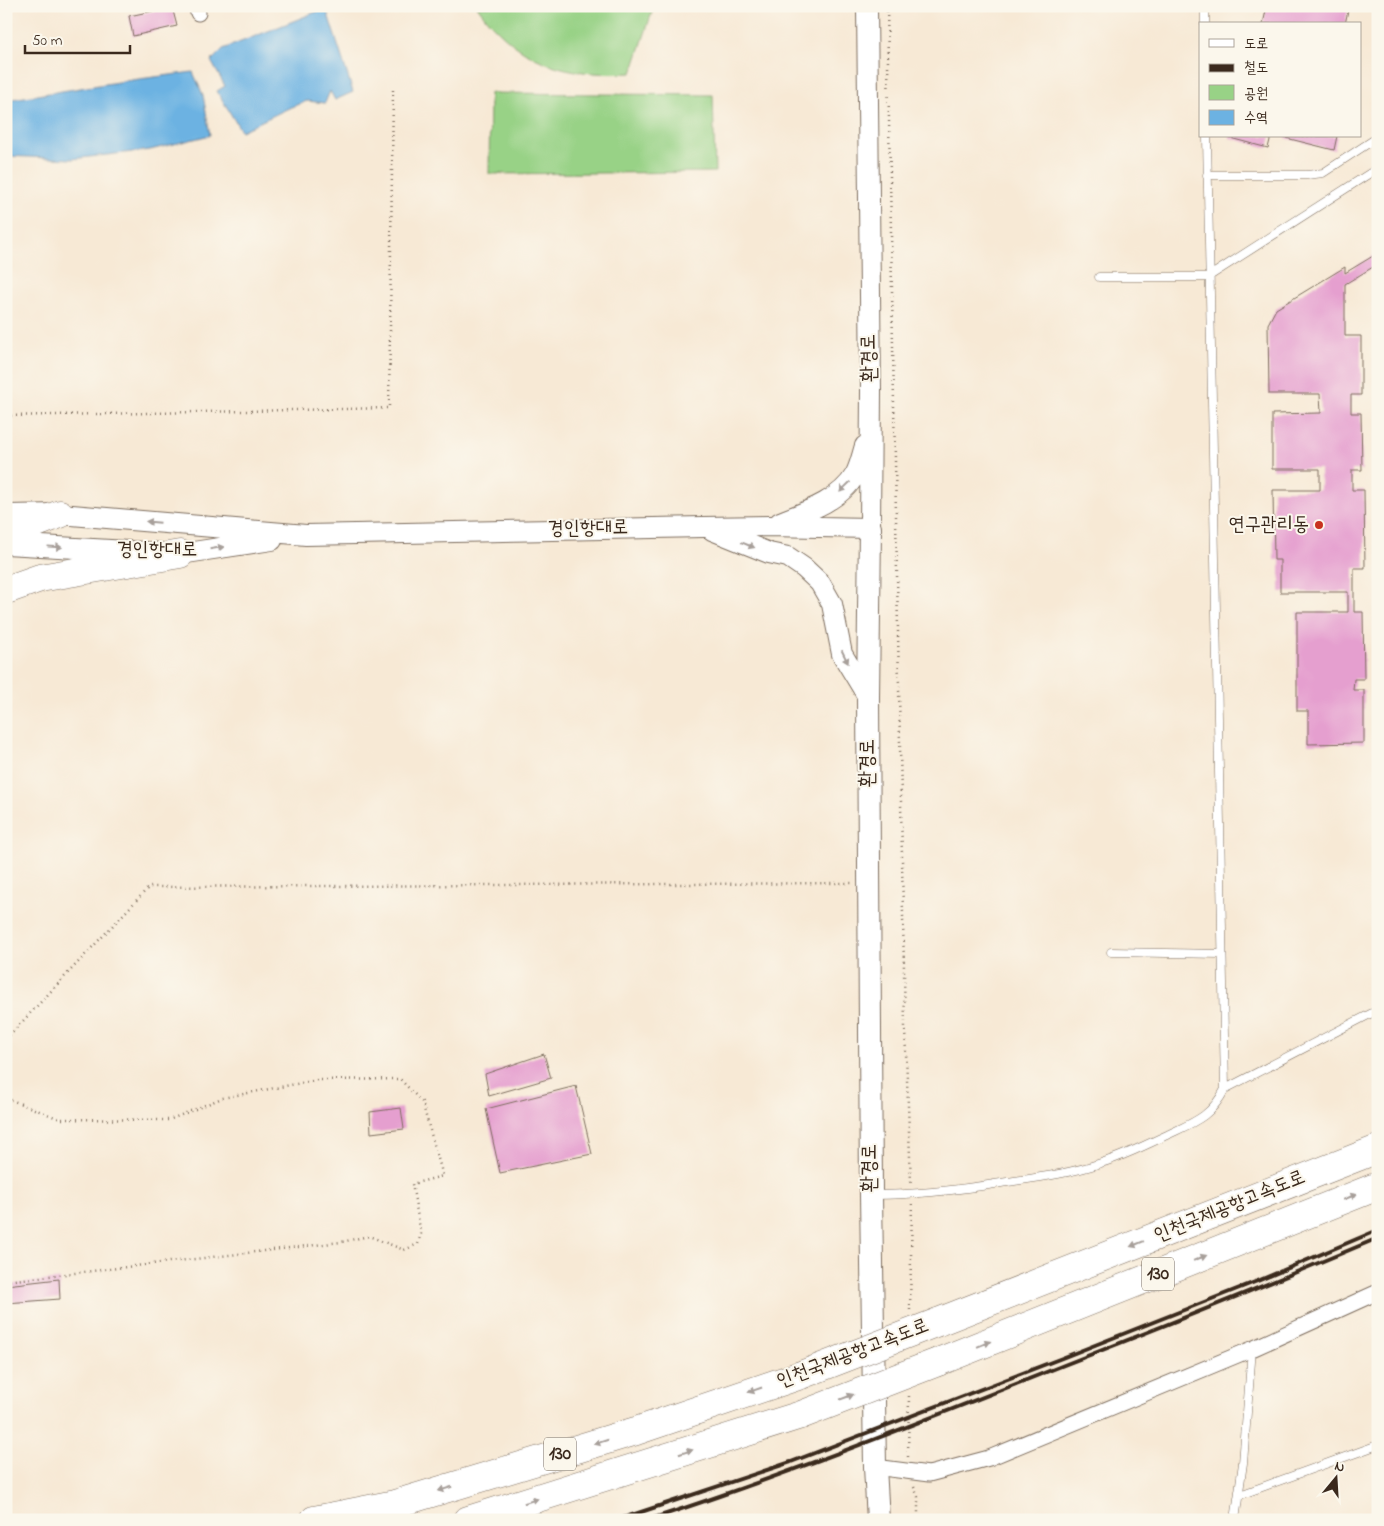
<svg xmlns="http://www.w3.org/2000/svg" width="1384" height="1526" font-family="'Indie Flower','Poor Story',sans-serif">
<rect width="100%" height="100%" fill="#fbf7ec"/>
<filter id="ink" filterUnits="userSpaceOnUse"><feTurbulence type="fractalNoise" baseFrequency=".02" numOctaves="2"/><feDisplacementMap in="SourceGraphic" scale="10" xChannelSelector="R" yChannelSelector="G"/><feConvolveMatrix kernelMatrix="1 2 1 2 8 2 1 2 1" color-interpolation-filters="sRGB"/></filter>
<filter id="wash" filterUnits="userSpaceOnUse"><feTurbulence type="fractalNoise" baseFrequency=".0096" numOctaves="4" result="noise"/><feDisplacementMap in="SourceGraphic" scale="20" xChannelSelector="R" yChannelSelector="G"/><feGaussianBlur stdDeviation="1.12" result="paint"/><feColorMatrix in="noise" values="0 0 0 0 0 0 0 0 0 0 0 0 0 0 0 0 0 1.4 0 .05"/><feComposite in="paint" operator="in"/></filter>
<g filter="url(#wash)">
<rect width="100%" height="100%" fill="#f7e9d5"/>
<path fill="#98d286" stroke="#6a7e52" d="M477,6H654L632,73C578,76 536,69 497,30C489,23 483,14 477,6Z
M490,93L713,95L715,172L489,174Z"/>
<path fill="#6cb2e2" stroke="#546e80" d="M326,8L353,92L335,100L330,91L325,103L307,101L291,107L241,131L217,91L225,86L211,61L223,49Z
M193,72L203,95L210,135L150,150L72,159L6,156V100L124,81Z"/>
<g id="blocks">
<path fill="#e59fcf" d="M1267,6H1349L1345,24H1263Z
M172,7L177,26L133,36L129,16Z
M1230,136H1271L1268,148L1230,138Z
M1286,136H1337L1334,150L1286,138Z
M1378,253V264L1345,284V336H1361V395H1351V413H1361L1362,470H1352V490H1364L1365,568H1354V612H1363L1364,679H1354L1353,690H1364V743L1308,744V711H1297V612H1348V592H1280V560H1274L1273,490H1320V469H1272V414L1321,413L1320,394H1269L1268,324L1276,309L1345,267V273Z
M544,1054L551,1078L489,1096L485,1074Z
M576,1086L592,1154L500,1173L486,1109Z
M401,1108L404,1129L371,1133L370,1112Z
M59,1279L60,1299L6,1303V1285Z"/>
</g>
</g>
<g filter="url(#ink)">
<use href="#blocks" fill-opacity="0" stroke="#7d6d5e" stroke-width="1"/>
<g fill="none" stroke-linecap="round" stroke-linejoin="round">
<g stroke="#7d6d5e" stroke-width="9">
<path id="service" d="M1205,6V24
M1207,175H1307L1323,173L1378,137
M1099,277H1208L1378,168
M1111,952L1221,954
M1225,1089L1378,1010
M873,1195C916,1195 958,1190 1001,1183C1034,1178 1069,1174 1101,1163C1124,1156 1146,1145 1167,1135C1194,1122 1211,1117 1225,1089L1207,136
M1240,1495L1378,1445
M1235,1520L1243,1463L1252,1349"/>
</g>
<g stroke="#7d6d5e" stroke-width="17">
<path id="minor" d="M196,6L198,13
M875,1467L929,1474L989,1458L1252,1349L1378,1292"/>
</g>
<g stroke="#7d6d5e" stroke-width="22">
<path id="tertiary" d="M6,515L60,514L306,535L703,527L769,526L870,528L871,391L867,6
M780,522C806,512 841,500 855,475C860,466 862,455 865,446
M712,530L769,553L788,557L804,568L820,583L832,604L842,654L868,697
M6,544L180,554L272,540"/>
</g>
<g stroke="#7d6d5e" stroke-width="24">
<path id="secondary" d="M870,528L868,697L871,1195L875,1467L878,1520"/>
</g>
<g stroke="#7d6d5e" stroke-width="29">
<path id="motorway" d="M6,535L60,514
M6,590L40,578L180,554
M938,1322L1378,1149
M938,1362L1378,1186
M314,1520L395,1504L636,1431L801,1375
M468,1520L801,1415"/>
</g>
<path stroke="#7d6d5e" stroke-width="2.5" stroke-dasharray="1 4" stroke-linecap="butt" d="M887,6L905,1028L911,1183
M6,416L389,408L393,90
M6,1039L149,887L852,883
M6,1098L60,1119L169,1120L222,1098L317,1080L400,1079L422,1102L443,1176L412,1184L421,1234L418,1244L404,1250L369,1236L341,1242L6,1281
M910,1310L912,1203
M908,1457L909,1395
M914,1487L918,1497V1520"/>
<use href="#service" stroke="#fff" stroke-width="8"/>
<use href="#minor" stroke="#fff" stroke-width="15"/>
<use href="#tertiary" stroke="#fff" stroke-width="20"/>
<use href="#secondary" stroke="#fff" stroke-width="22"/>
<use href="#motorway" stroke="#fff" stroke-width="28"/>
<path stroke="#3b2a1e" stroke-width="4" d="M617,1520L791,1462L1062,1358L1260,1280L1378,1230
M648,1520C789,1474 926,1420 1064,1365C1169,1324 1274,1282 1378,1238"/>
<g stroke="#7d6d5e" stroke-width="29" stroke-linecap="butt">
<path id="motorway-bridge" d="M801,1375L938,1322
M801,1415L938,1362"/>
</g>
<use href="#motorway-bridge" stroke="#fff" stroke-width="28"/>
</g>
<defs><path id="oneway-solid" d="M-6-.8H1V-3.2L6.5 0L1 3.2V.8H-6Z" transform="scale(1.25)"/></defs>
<g fill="#a79f9a">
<use href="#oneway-solid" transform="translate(845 487) rotate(136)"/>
<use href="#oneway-solid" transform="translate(153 522) rotate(-175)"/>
<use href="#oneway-solid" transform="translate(748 545) rotate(22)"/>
<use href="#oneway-solid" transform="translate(55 547) rotate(4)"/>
<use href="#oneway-solid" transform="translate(217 548) rotate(-9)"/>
<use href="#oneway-solid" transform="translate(845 657) rotate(64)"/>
<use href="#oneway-solid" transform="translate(1350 1197) rotate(-22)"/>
<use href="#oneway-solid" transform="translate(1137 1244) rotate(158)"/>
<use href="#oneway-solid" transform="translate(1200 1258) rotate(-22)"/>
<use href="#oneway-solid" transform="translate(984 1344) rotate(-22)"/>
<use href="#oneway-solid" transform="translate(755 1390) rotate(161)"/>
<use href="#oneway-solid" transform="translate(847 1397) rotate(-21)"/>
<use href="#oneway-solid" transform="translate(601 1442) rotate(163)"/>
<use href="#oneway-solid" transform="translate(686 1452) rotate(-18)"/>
<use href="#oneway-solid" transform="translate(445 1489) rotate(163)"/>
<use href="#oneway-solid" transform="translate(531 1501) rotate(-17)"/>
</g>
</g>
<circle fill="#c8321e" stroke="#fbf7ec" stroke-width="2" cx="1319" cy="525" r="5"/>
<g text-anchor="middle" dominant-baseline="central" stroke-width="4" stroke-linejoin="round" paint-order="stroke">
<g fill="#fbf7ec" stroke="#75685c" stroke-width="1">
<rect x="1142" y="1257.5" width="32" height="33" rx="4"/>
<rect x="544" y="1437.5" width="32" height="33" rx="4"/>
</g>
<g font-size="19" font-weight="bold" fill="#3b2a1e">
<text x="1158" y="1274">130</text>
<text x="560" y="1454">130</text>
</g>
<g font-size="20" fill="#3b2a1e" stroke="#fbf7ec">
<text transform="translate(870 358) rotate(-91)">환경로</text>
<text transform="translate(588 529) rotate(-1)">경인항대로</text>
<text x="157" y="550">경인항대로</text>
<text transform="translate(868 763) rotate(-90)">환경로</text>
<text transform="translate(870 1168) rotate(-90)">환경로</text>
<text transform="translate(1230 1207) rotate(-22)">인천국제공항고속도로</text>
<text transform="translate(853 1354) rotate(-21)">인천국제공항고속도로</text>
</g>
<g font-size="20" fill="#3b2a1e" stroke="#fbf7ec" text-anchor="end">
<text x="1309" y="525">연구관리동</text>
</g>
</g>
<rect width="1384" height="1526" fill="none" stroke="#fbf7ec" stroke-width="25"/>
<rect x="1199" y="22" width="162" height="115" fill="#fbf7ec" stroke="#aea59a"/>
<rect x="1209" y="39" width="25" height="8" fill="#ffffff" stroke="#aea59a"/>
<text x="1244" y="48" font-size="15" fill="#3b2a1e">도로</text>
<rect x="1209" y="64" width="25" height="8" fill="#3b2a1e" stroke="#aea59a"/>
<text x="1244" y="72" font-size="15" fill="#3b2a1e">철도</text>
<rect x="1209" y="85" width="25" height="15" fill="#98d286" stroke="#aea59a"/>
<text x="1244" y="98" font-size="15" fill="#3b2a1e">공원</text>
<rect x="1209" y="110" width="25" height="15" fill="#6cb2e2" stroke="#aea59a"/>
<text x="1244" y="122" font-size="15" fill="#3b2a1e">수역</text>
<g transform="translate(1336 1478) rotate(18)" stroke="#fbf7ec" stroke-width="4" paint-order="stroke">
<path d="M0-4L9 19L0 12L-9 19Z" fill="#3b2a1e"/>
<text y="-8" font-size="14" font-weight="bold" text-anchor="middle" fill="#3b2a1e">N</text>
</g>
<path d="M25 45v8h105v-8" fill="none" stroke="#3b2a1e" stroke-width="2.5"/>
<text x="32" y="45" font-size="15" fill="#3b2a1e" stroke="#fbf7ec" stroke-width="4" paint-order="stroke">50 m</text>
</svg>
